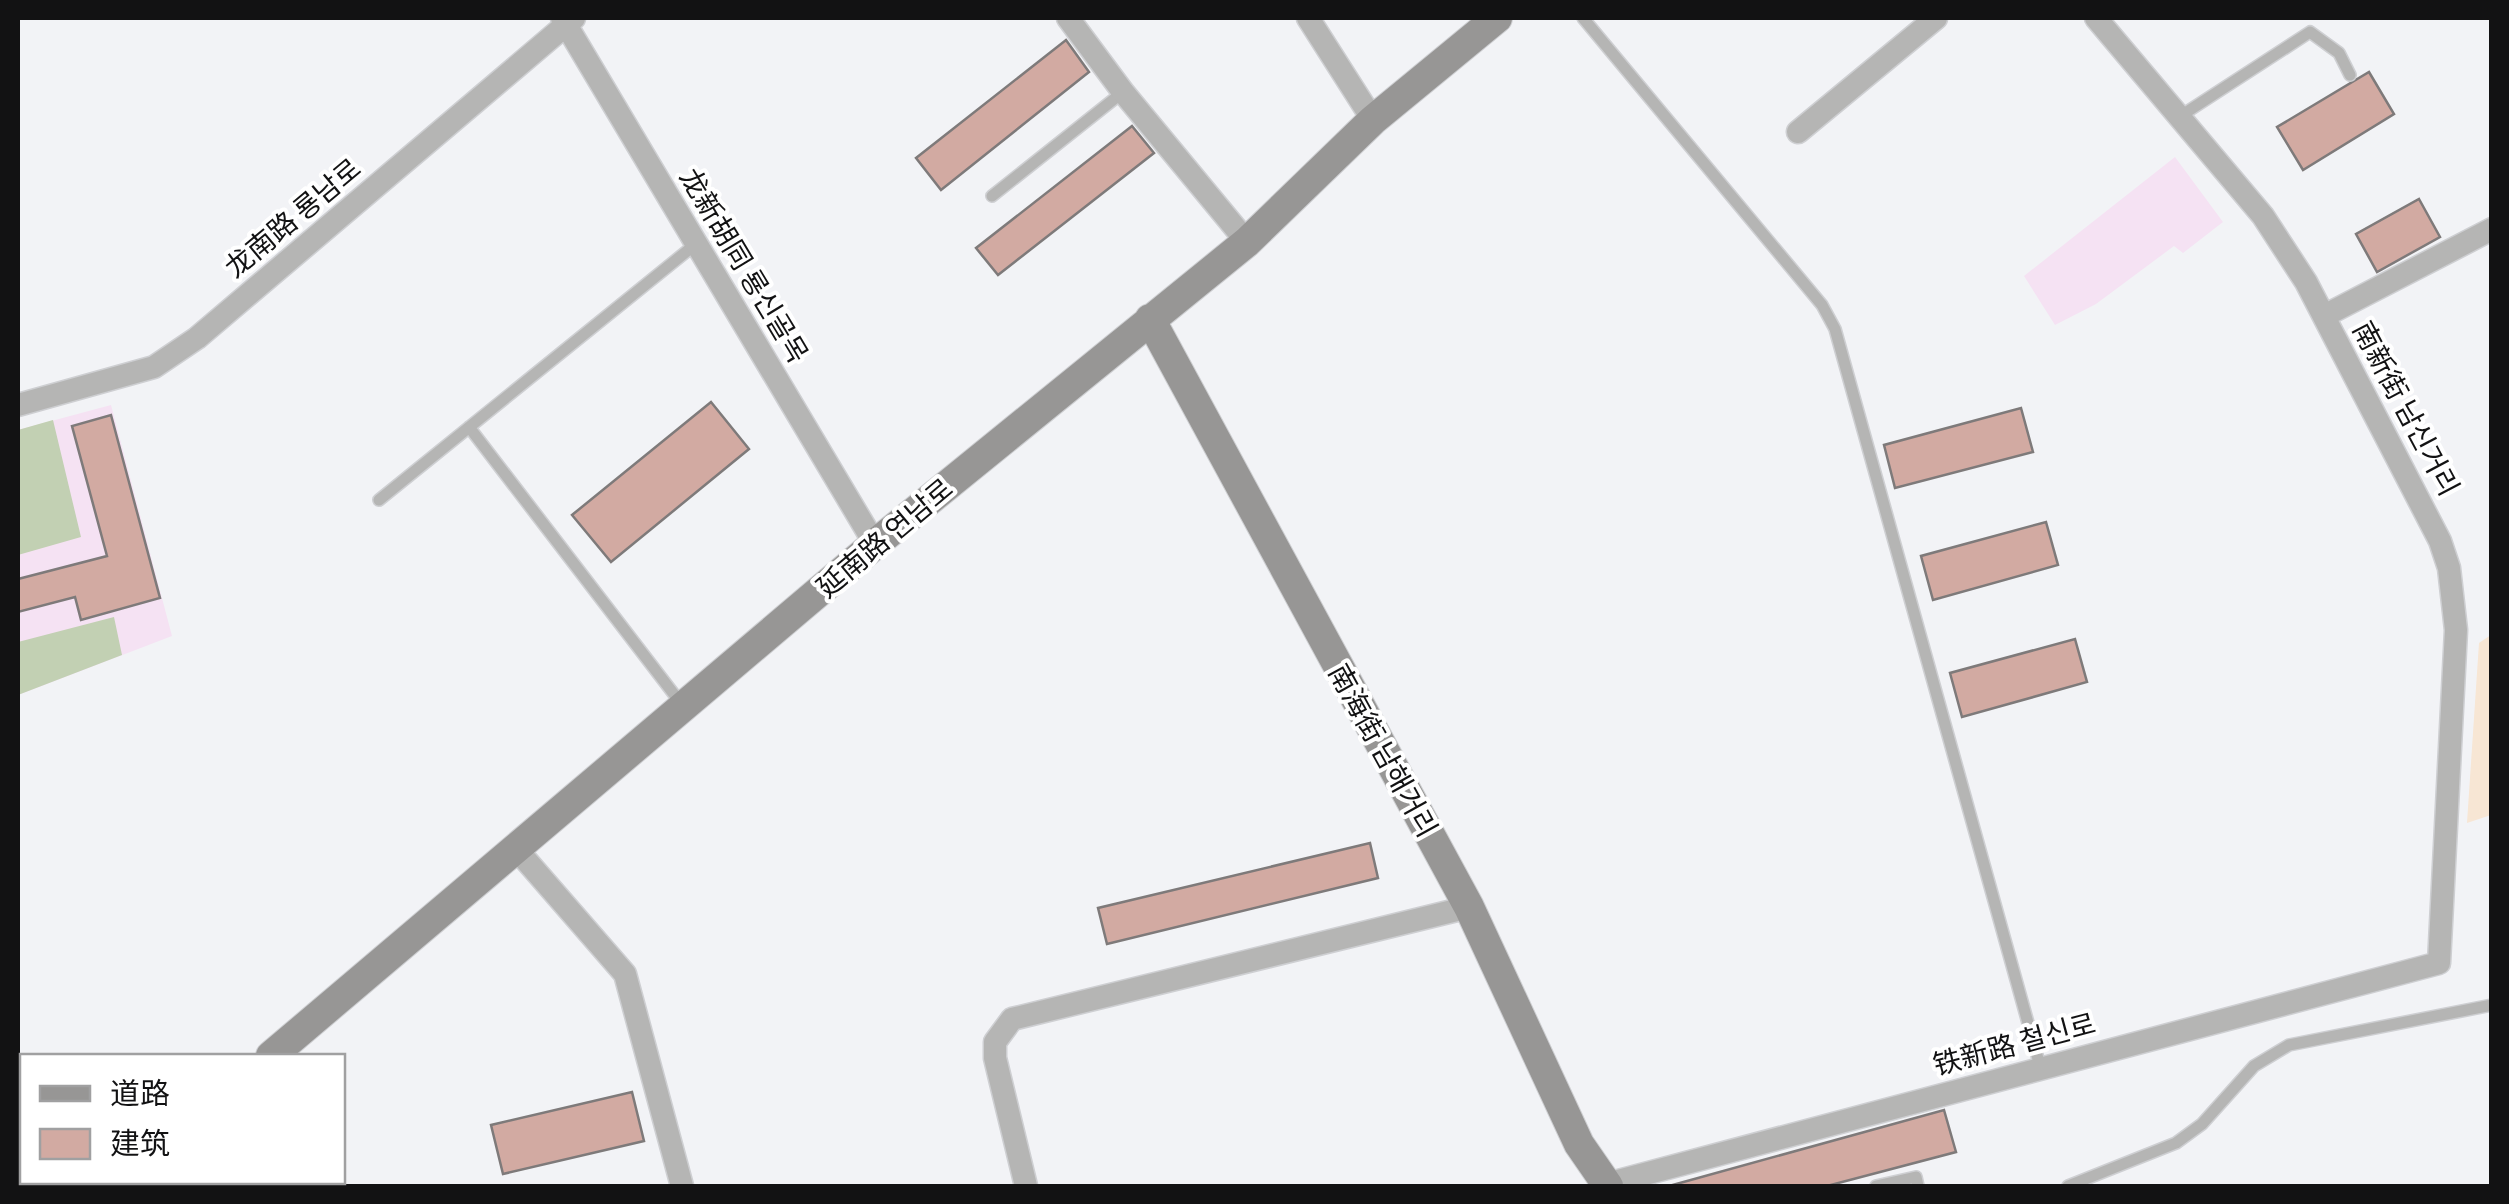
<svg xmlns="http://www.w3.org/2000/svg" width="2509" height="1204" font-family="Barlow,'Noto Sans SC','Noto Sans KR',sans-serif">
<rect width="100%" height="100%" fill="#f2f3f6"/>
<path fill="#f7e6d4" d="M2491,635V815L2467,823L2479,643Z"/>
<path fill="#f5e2f3" d="M2175,157L2223,222L2183,253L2174,246L2096,304L2055,325L2024,276Z
M111,405L172,636L18,695V430Z"/>
<path fill="#c2d0b3" d="M53,420L81,537L18,555V430Z
M114,617L122,655L18,695V642Z"/>
<path fill="#d2aaa2" stroke="#7e7a7a" stroke-width="2.5" d="M1066,40L1089,72L941,190L916,158Z
M2369,72L2394,114L2303,170L2277,127Z
M1132,126L1154,153L998,275L976,248Z
M2419,199L2440,237L2377,272L2356,234Z
M711,402L749,449L611,562L572,515Z
M2021,408L2033,452L1895,488L1884,445Z
M111,415L160,598L81,620L75,597L18,612V579L107,556L72,426Z
M2046,522L2058,565L1933,600L1921,556Z
M2075,639L2087,682L1962,717L1950,673Z
M1370,843L1378,878L1107,944L1098,908Z
M632,1092L644,1141L503,1174L491,1125Z
M1944,1110L1956,1152L1827,1186H1669Z"/>
<g fill="none" stroke-linecap="round" stroke-linejoin="round">
<g stroke="#cecfd2" stroke-width="14">
<path id="lane" d="M1583,18L1822,305L1835,329L2040,1066
M2179,117L2310,32L2339,53L2350,75
M992,196L1123,92
M469,427L683,706
M379,500L697,243
M1876,1186L1916,1177L1918,1186
M2068,1186L2176,1143L2202,1124L2254,1066L2289,1045L2492,1005"/>
</g>
<g stroke="#cecfd2" stroke-width="25">
<path id="street" d="M562,18L875,544
M1068,18L1123,92L1247,242
M1308,18L1373,120
M1798,132L1936,18
M2324,316L2492,229
M18,405L154,367L197,338L574,18
M518,851L625,974L682,1186
M1607,1184L2439,963L2456,630L2449,568L2440,541L2306,282L2263,216L2096,18
M1026,1186L995,1058V1042L1012,1019L1469,907"/>
</g>
<g stroke="#cecfd2" stroke-width="32">
<path id="secondary" d="M1150,319L1469,907L1579,1144L1608,1186
M271,1056L875,544L1247,242L1373,120L1497,18
M115,1186L121,1182"/>
</g>
<use href="#lane" stroke="#b5b5b4" stroke-width="11"/>
<use href="#street" stroke="#b5b5b4" stroke-width="22"/>
<use href="#secondary" stroke="#979695" stroke-width="30"/>
</g>
<g text-anchor="middle" dominant-baseline="central" stroke-width="8" stroke-linejoin="round" paint-order="stroke">
<g font-size="28" fill="#121213" stroke="#fff">
<text transform="translate(292 217) rotate(-40)">龙南路 룡남로</text>
<text transform="translate(745 265) rotate(59)">龙新胡同 룡신골목</text>
<text transform="translate(2407 408) rotate(62)">南新街 남신거리</text>
<text transform="translate(884 537) rotate(-40)">延南路 연남로</text>
<text transform="translate(1384 750) rotate(61)">南海街 남해거리</text>
<text transform="translate(2014 1043) rotate(-15)">铁新路 철신로</text>
</g>
</g>
<rect width="2509" height="1204" fill="none" stroke="#121213" stroke-width="40"/>
<rect x="20" y="1054" width="325" height="130" fill="#ffffff" stroke="#a0a0a1" stroke-width="2.5"/>
<rect x="40" y="1086" width="50" height="15" fill="#979695" stroke="#a0a0a1" stroke-width="2.5"/>
<text x="110" y="1104" font-size="30" fill="#121213">道路</text>
<rect x="40" y="1129" width="50" height="30" fill="#d2aaa2" stroke="#a0a0a1" stroke-width="2.5"/>
<text x="110" y="1154" font-size="30" fill="#121213">建筑</text>
</svg>
